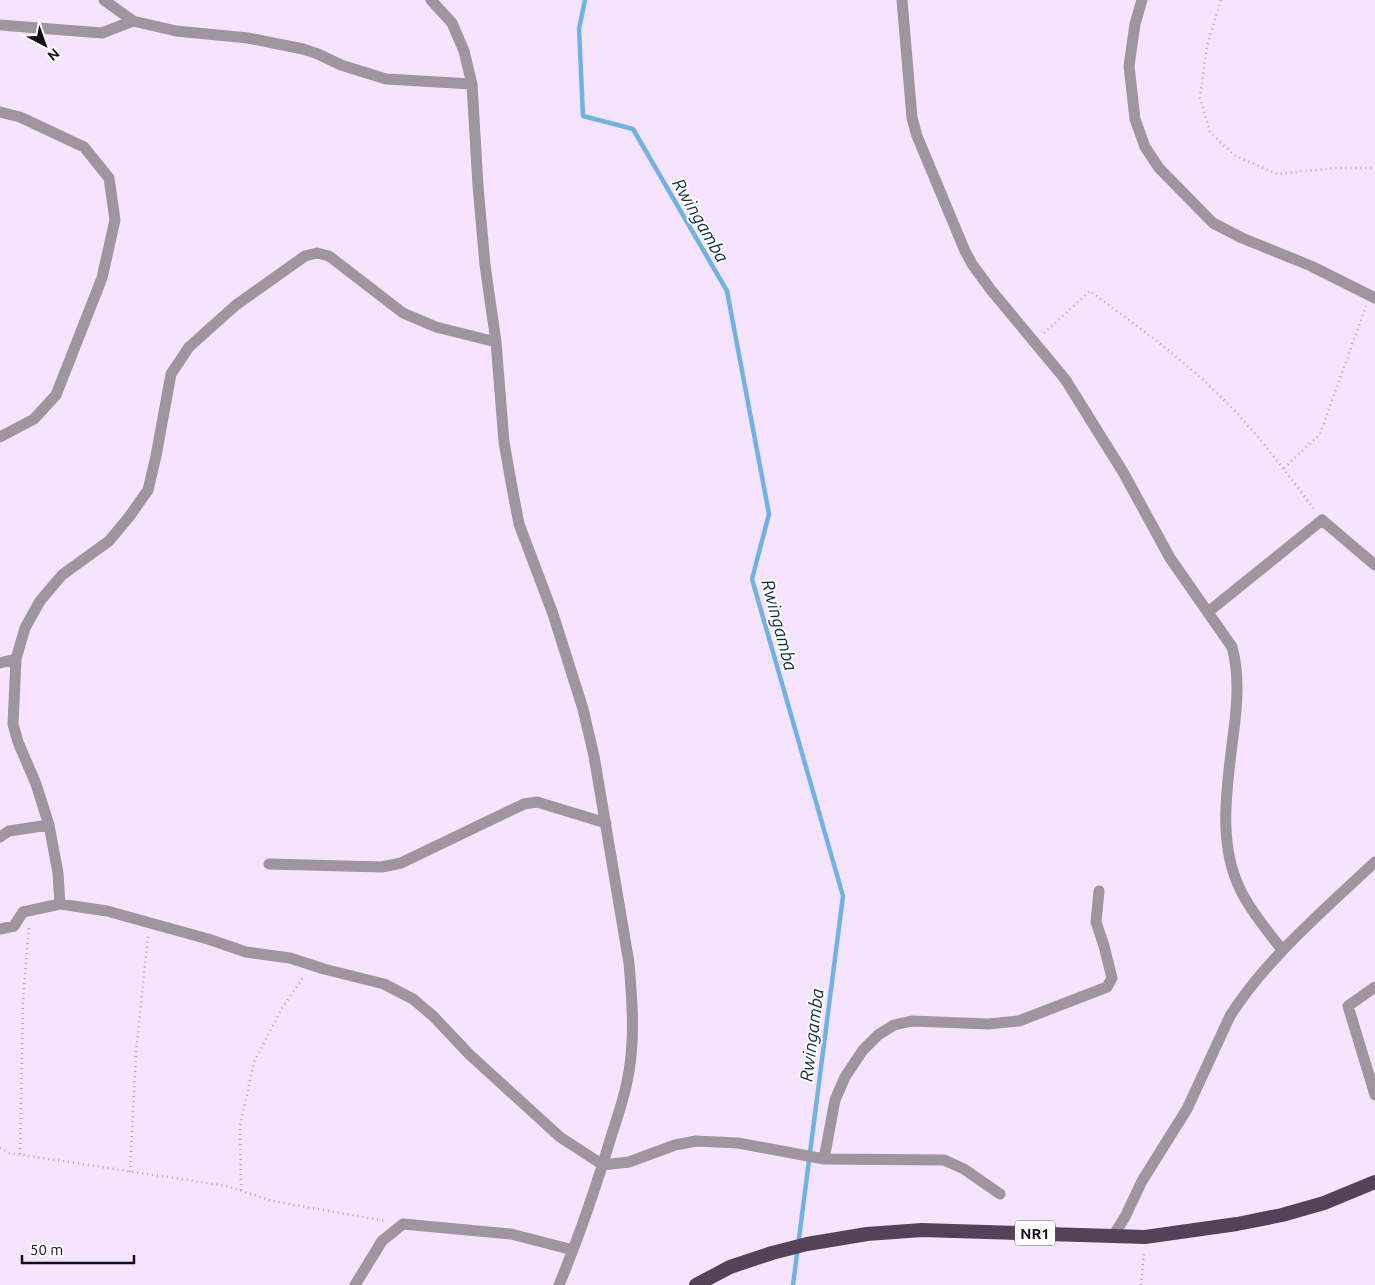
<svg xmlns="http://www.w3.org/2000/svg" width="1375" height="1285" font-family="Ubuntu,sans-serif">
<rect width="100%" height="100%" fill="#f6e3fe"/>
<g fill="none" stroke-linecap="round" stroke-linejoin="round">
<path stroke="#71b2e4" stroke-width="4.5" d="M585,0L579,29L583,116L633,129L727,291L769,514L752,579L843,896L793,1285"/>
<path stroke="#b0a1b6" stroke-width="2.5" stroke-dasharray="1 4" stroke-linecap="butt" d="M1221,0L1207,45L1200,98L1210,132L1234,155L1277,174L1335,168H1375
M1044,333L1090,291C1135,325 1181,357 1221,397C1255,430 1286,472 1314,509
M1284,468L1320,434L1366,306
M0,1148L9,1153L227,1186L272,1201L386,1221
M20,1154L23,1001L29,926
M130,1172L136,1053L148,936
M241,1190L240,1126L254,1062L282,1008L304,976
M1141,1285L1144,1251"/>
<path stroke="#9e959f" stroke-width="11" d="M104,0L133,21L176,31L248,38L303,49L318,54L341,65L386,79L472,84
M431,0L452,23L464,51L472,84L478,186L485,265L496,342L504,442L511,482L519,524L553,614L583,709L594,756L629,963C632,999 635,1035 629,1071C626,1093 618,1115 611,1137C596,1187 579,1237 559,1285
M902,0L912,118L917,136L965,251L972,264L991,290L1065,379L1123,472L1170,558L1232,647C1240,675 1237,708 1233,737C1227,787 1217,844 1241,891C1251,912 1268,931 1282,950
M1142,0L1135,24L1129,66L1135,119L1145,147L1159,168L1213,223L1242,238L1311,266L1375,298
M0,25L102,33L133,21
M0,112L20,117L84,147L109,178L115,220L102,278L56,395L34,419L0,437
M1208,612L1322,520L1375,565
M0,663L16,659
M0,837L9,831L49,825
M269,864L382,867L401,863L524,804L537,802L606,823
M60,904L58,873L49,825L36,784L18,742L13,724L16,659L25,628L40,601L62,575L109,541L129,517L148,490L156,456L171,374L189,347L236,305L305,256L317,253L329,256L403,313L436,327L496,342
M0,929L14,926L23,912L60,904L107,911L208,939L246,952L290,958L324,969L384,984L413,999L433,1016L470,1055L560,1137L603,1165L629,1162L675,1145L696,1141L738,1143L824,1159L944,1160L964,1169L1000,1194
M1375,987L1348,1006L1375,1095
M824,1159L835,1100L845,1077L863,1050L878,1035L894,1025L912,1021L988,1024L1019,1021L1107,987L1112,978L1104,946L1096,922L1099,891
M1113,1236L1125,1217L1142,1181L1187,1109L1230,1016C1266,959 1326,908 1375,862
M355,1285L382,1241L403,1224L511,1234L573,1250"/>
<path stroke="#544356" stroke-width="14" d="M696,1285L730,1267L772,1253L807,1244L867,1234L922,1230L1145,1237L1237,1224L1282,1215L1324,1203L1375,1182"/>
</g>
<g text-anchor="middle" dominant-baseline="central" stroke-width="4" stroke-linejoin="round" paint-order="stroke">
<rect fill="#fff" stroke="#5a565d" stroke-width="1" x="1015" y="1220.5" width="40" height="25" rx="4"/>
<g font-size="15" font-weight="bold" fill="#140e17">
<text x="1035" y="1233">NR1</text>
</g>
<g font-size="18" font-style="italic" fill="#0f2c41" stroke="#fff">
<text transform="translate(701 220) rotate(60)">Rwingamba</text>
<text transform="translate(780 625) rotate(75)">Rwingamba</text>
<text transform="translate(811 1035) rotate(-83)">Rwingamba</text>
</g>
</g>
<g transform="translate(45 45) rotate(139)" stroke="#ffffff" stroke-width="4" paint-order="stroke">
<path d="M0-4L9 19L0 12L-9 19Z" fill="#140e17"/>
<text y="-8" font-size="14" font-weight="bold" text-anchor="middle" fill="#140e17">N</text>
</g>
<path d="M22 1255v8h112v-8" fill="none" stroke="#140e17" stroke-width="2.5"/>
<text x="30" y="1255" font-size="15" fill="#140e17" stroke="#ffffff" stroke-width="4" paint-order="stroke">50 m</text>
</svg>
